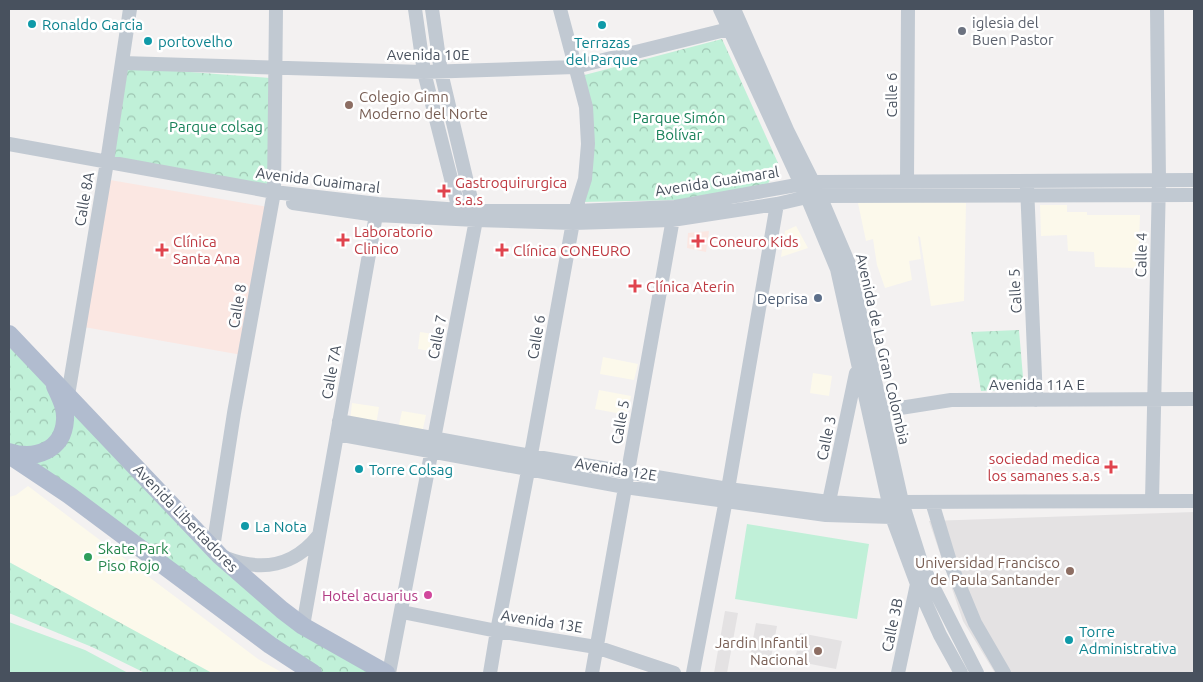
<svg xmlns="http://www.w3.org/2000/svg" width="1203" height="682" font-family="Ubuntu,sans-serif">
<defs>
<pattern id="forest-crowns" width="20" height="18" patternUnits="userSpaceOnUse" patternTransform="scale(1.25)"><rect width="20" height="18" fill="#c0f0d8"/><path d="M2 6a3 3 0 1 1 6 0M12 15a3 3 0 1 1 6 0" fill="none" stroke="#9ec5b2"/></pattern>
</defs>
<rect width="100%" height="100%" fill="#f3f1f1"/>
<path fill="#fcf9eb" d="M914,202L966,203L964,301L931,306L920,237L918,236L921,259L909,261L912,280L885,288L877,265L873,239L866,241L858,203Z
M1040,205H1067V212H1087V215H1140L1138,268L1095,267L1094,252L1068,251L1067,235L1041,236Z
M796,226L808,248L781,257L785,231Z
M420,332L440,335L437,352L418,349Z
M603,357L638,364L634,380L600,374Z
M813,373L832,376L829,396L810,393Z
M599,390L631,396L627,415L595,409Z
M352,403L379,407L376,425L350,421Z
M402,411L426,415L422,433L398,429Z
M28,486L258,659L283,673H211L9,562V497L16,495Z"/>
<path fill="#e4e2e3" d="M1194,512V673H995L963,621L929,521Z
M725,611L738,613L727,673H714Z
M756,623L777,626L771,658L750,655Z
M800,633L842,641L836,669L795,661Z"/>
<path fill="#fbe7e2" d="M110,180L268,207L242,355L84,327Z
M709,231L706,252L687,248L688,233Z"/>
<path fill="#c0f0d8" d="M747,524L869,544L857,619L735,599Z
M9,622L85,650L128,673H9Z"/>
<path fill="url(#forest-crowns)" d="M722,39L778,163L767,186L680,200L582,202L589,139L573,78Z
M124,67L270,78V187L110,159Z
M1019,330L1024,389L981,391L971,332Z
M9,347C22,360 62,395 62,413C61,427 52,437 45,448L9,449Z
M68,403L216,557L382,673H317L22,459L45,455Z
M9,562L212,673H145L92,647L9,613Z"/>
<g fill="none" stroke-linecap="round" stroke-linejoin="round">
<path stroke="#c1c9d2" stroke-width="14" d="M415,9L424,72L459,210
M720,9L807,197L837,269L892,517L917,584L940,635L961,673
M734,9L788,132L820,196L849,264L902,502L922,565L977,673
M122,63L424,72L575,67L729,29
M9,144L274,192L378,204L474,211H575L675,207L813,182L1194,180
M907,181L908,9
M1027,186L1036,400
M293,203L376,215L476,220L573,223L672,220L777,204L807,197L820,196L1194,195
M68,395L107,162L130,9
M881,411L951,400L1194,399
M339,421L531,456L728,489L829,502L888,506
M337,434L625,487L826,515L892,517
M1152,501L1159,180L1157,9
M902,502L1194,501
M932,502L949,558
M827,511L856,373
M213,548L234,413L274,192L276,9
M226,558C262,572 294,566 318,536
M951,565L975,623L1004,673
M402,612L497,631L596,647L674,673
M303,626L376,215
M389,673L476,220L441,72L432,9
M490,673L497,631L528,471L575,211L585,179L588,144L586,107L560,9
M592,673L674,213
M693,673L728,489L777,204
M898,673L917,584"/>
<path stroke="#b1bccf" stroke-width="18" d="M9,334L220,556L282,610L303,626L386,673
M9,452C35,460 63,451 65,420C66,408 60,397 55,386
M9,455L69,495L270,645L313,673"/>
</g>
<g fill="#0f9aa8" stroke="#fff" stroke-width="2">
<circle cx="32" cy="24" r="5"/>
<circle cx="602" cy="25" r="5"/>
<circle cx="148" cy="41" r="5"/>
<circle cx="359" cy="469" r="5"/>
<circle cx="245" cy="526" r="5"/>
<circle cx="1069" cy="640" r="5"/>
</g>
<circle fill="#6b7280" stroke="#fff" stroke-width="2" cx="962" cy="31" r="5"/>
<g fill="#8d6e63" stroke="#fff" stroke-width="2">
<circle cx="349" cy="105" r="5"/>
<circle cx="1070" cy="571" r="5"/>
<circle cx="818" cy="651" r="5"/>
</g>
<g fill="#e0444e" stroke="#fff" stroke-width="2">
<path d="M441.5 183.5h5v5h5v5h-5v5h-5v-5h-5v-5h5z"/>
<path d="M340.5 232.5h5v5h5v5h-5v5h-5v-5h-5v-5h5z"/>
<path d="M695.5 233.5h5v5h5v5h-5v5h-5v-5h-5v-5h5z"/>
<path d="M159.5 242.5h5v5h5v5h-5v5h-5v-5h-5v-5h5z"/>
<path d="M499.5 242.5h5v5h5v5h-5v5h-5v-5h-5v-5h5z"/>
<path d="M632.5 278.5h5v5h5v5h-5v5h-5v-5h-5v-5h5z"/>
<path d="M1108.5 459.5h5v5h5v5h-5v5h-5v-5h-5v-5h5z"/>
</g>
<circle fill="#5c6f8a" stroke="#fff" stroke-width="2" cx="818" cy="298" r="5"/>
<circle fill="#2e9e5b" stroke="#fff" stroke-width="2" cx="88" cy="557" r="5"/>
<circle fill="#d1479c" stroke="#fff" stroke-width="2" cx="428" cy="595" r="5"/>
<g text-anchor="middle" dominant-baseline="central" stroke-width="5" stroke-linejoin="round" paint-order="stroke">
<g font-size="15" fill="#5b616d" stroke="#fff" text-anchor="start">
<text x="972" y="22">iglesia del<tspan x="972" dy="17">Buen Pastor</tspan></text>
</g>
<g font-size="15" fill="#0d838f" stroke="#fff" text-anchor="start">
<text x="42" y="24">Ronaldo Garcia</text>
<text x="158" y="41">portovelho</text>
<text x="602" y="42" text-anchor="middle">Terrazas<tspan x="602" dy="17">del Parque</tspan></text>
<text x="369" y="469">Torre Colsag</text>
<text x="255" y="526">La Nota</text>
<text x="1079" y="631">Torre<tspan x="1079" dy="17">Administrativa</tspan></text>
</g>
<g font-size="15" fill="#48515e" stroke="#fff">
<text x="428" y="54">Avenida 10E</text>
<text transform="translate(891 95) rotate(-90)">Calle 6</text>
<text transform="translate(318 180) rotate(7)">Avenida Guaimaral</text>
<text transform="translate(717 181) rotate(-9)">Avenida Guaimaral</text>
<text transform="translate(84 199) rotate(-80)">Calle 8A</text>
<text transform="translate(1141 255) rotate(-89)">Calle 4</text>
<text transform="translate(1015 291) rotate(-93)">Calle 5</text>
<text transform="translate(237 306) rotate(-80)">Calle 8</text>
<text transform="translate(437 337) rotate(-79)">Calle 7</text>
<text transform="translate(536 337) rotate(-80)">Calle 6</text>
<text transform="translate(883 349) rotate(77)">Avenida de La Gran Colombia</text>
<text transform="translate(331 372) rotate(-80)">Calle 7A</text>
<text x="1037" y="384">Avenida 11A E</text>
<text transform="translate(620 422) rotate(-80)">Calle 5</text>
<text transform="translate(826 438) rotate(-78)">Calle 3</text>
<text transform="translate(616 469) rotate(9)">Avenida 12E</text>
<text transform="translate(186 518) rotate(46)">Avenida Libertadores</text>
<text transform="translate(542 621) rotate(9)">Avenida 13E</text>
<text transform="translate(892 625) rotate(-78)">Calle 3B</text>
</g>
<g font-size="15" fill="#785e54" stroke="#fff" text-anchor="end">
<text x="359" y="96" text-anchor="start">Colegio Gimn<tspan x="359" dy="17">Moderno del Norte</tspan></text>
<text x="1060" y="562">Universidad Francisco<tspan x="1060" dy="17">de Paula Santander</tspan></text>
<text x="808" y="642">Jardin Infantil<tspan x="808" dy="17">Nacional</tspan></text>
</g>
<g font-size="15" fill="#188159" stroke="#fff">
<text x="679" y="117">Parque Simón<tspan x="679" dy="17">Bolívar</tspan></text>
<text x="216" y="126">Parque colsag</text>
</g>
<g font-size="15" fill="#be3a42" stroke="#fff" text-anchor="start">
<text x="455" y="182">Gastroquirurgica<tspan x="455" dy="17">s.a.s</tspan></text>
<text x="354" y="231">Laboratorio<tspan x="354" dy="17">Clinico</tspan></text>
<text x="173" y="241">Clínica<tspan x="173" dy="17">Santa Ana</tspan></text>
<text x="709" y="241">Coneuro Kids</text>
<text x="513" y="250">Clínica CONEURO</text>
<text x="646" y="286">Clínica Aterin</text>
<text x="1100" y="458" text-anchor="end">sociedad medica<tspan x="1100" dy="17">los samanes s.a.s</tspan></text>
</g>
<g font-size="15" fill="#4e5e75" stroke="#fff" text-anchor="end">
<text x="808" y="298">Deprisa</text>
</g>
<g font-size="15" fill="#27864d" stroke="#fff" text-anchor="start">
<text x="98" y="548">Skate Park<tspan x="98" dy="17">Piso Rojo</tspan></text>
</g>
<g font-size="15" fill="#b23c85" stroke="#fff" text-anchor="end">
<text x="418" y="595">Hotel acuarius</text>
</g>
</g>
<rect width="1203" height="682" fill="none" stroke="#48515e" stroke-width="20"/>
</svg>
